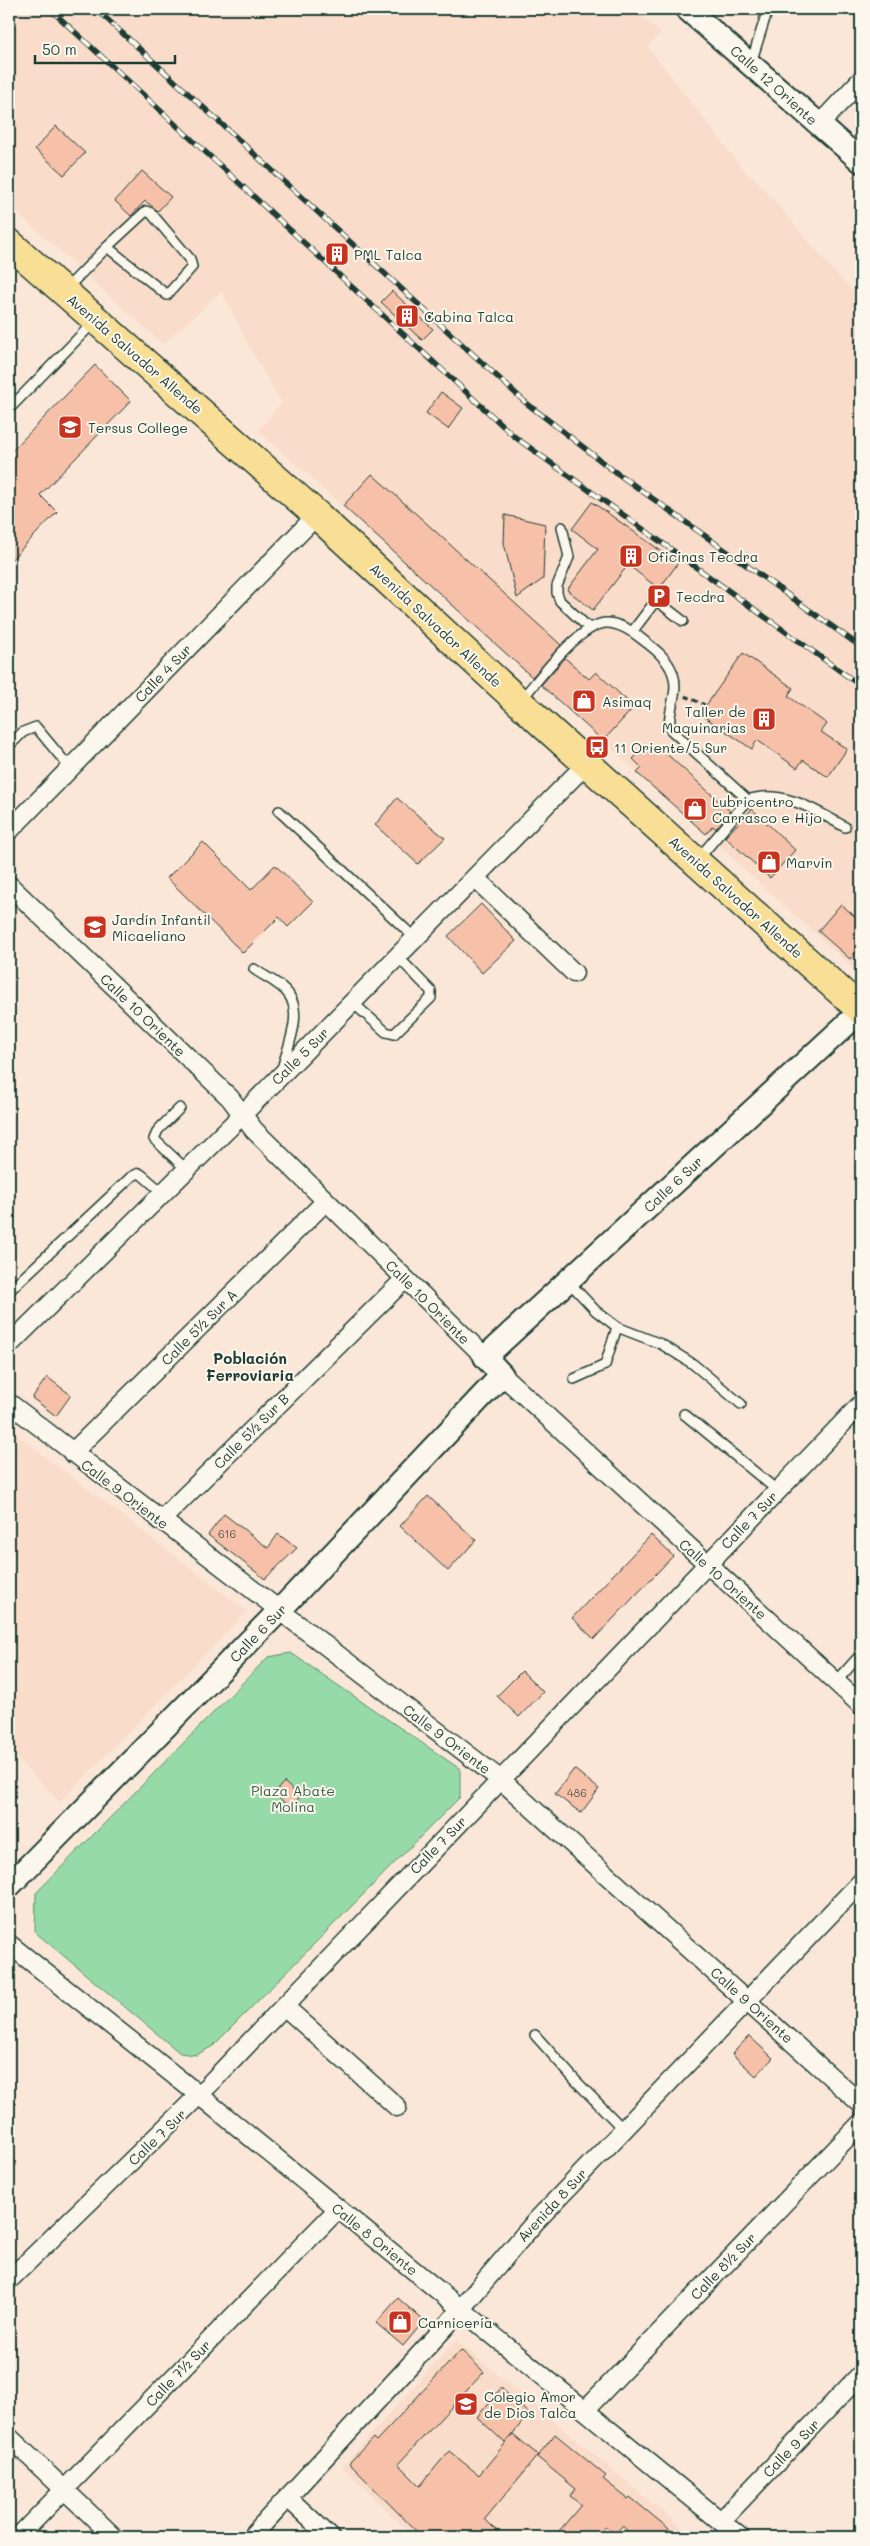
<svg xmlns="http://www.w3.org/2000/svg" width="870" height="2546" font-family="Mali,sans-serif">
<rect width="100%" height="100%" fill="#fae7d8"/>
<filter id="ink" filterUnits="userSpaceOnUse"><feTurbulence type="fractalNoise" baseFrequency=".02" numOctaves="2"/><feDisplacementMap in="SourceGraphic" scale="10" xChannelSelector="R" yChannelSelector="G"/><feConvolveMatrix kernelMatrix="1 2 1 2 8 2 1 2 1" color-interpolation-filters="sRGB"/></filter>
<g filter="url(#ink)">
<path fill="#f9dcca" d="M9,9H634L661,33L648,47L749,177L752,175L861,302V975L617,754L605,740L603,741L258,430L282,403L249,347L222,291L163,344L9,205Z
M9,1429L247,1611L60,1802L9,1750Z
M456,2340L693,2537H413L342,2467Z"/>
<path fill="#96dba7" stroke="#5a8c6e" d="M291,1653L460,1769V1797L213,2046L196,2055L180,2053L35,1932L36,1893L268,1657Z"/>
<path fill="#f7c1a9" stroke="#1f3d34" d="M56,126L85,153L64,175L35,149Z
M142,171L171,197L158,211L145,201L131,216L115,201Z
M392,291L433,329L422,340L381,302Z
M95,365L131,401L40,495L57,512L9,562V454Z
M441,392L463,408L448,429L426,413Z
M372,474L561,645L532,677L343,506Z
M592,502L678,563L659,589L628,565L593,610L567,590L598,549L572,529Z
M505,515L545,524L543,579L517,598L504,543Z
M743,653L793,688L788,696L827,724L821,732L847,749L828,777L803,760L797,768L757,740L752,749L700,714Z
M565,658L589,679L596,672L634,707L603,741L541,685Z
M647,744L656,753L660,748L730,811L716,829L713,826L706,834L637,773L642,768L633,759Z
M397,798L445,838L418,864L375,825Z
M752,809L795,850L770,878L725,837Z
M203,842L251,890L275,865L313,902L288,927L279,917L243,953L167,878Z
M481,904L516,941L482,973L448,936Z
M841,904L861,922V947L850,959L818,931Z
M47,1377L71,1395L56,1416L32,1398Z
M428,1496L476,1540L448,1571L400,1526Z
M224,1514L268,1548L278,1534L297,1548L265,1579L208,1535Z
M651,1535L673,1556L594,1639L572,1618Z
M522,1671L543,1692L519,1717L497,1696Z
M574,1769L599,1789L581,1813L555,1794Z
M284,1782L300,1797L290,1808L274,1793Z
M749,2036L773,2058L756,2076L732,2054Z
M398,2298L424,2321L403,2346L376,2323Z
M461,2350L484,2372L398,2464L420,2486L449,2451L479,2475L513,2434L538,2455L485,2519L503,2537H422L349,2463L373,2438L376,2441Z
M501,2388L529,2414L505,2443L477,2417Z
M555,2434L606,2476L603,2479L628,2499L630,2497L679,2537H635L622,2526L615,2534L606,2526L597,2537H554L581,2505L570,2496L576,2489L537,2457Z"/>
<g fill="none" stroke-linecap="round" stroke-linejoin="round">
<g stroke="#1f3d34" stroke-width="12">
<path id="service" d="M751,63L768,9
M66,289L107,247L146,211L151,213L190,259L192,267L167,295L107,247
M9,409L94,322
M562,527L569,557L557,586V593L560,601L590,629
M632,632L654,603H660L683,621
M521,700C539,679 578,626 605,623C618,622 634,632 643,640C655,649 668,659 673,674C680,694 665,715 671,730L748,800L698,859
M9,746L23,732L36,727L70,768
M748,800C781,788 817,811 845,827
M279,811L416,939
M254,969C265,977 282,984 289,995C303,1015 287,1048 282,1069
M353,1003L386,1032L394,1034L431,998V991L398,957
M180,1108L158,1130L154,1139L187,1170
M568,1281L596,1311L617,1327L661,1344L693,1364L741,1404
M9,1291L131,1177L139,1173L142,1175L163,1193
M574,1379L605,1365L617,1327
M684,1414L778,1491
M836,1682L861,1654
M535,2035L575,2080L624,2130"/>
</g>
<g stroke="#1f3d34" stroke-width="21">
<path id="minor" d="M819,125L861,80
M9,831L317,515
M475,878L574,973
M9,885L230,1098L254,1130L485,1357
M9,1345L242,1115L587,763
M502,1375L861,1705
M9,1403L501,1780L861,2104
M72,1453L326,1201
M160,1521L405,1279
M9,1944L199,2095L740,2537
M284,2006L397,2107
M9,2280L199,2095L861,1404
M586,2409L861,2123
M9,2437L114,2537
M288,2498L330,2537
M721,2521L861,2374
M18,2537L338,2209
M251,2537L446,2326L536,2221L861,1882"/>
</g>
<g stroke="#1f3d34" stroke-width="26">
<path id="tertiary" d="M687,9L861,161
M9,1886L279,1611L502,1375L485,1357L861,1011"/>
</g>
<g stroke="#1f3d34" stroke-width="31">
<path id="primary" d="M9,243L317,515L545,726L861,1010"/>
</g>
<path stroke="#1f3d34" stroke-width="3" stroke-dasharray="5 4" stroke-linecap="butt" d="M685,696L705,705"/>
<use href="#service" stroke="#fbf7ec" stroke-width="9"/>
<use href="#minor" stroke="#fbf7ec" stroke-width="18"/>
<use href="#tertiary" stroke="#fbf7ec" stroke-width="22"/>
<use href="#primary" stroke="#f9df96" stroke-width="28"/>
<g stroke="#1f3d34" stroke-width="5.5">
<path id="rail" d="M50,9L515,437L861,686
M96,9L525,402L614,471L861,647"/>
</g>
<use href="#rail" stroke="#fbf7ec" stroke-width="4" stroke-dasharray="11" stroke-linecap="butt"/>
</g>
</g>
<defs>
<g id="building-square" transform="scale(1.25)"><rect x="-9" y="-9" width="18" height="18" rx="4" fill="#c8321e" stroke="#fbf7ec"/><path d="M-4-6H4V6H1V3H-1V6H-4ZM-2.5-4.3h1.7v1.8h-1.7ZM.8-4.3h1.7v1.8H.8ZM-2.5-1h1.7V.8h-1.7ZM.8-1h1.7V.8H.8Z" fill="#fff"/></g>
<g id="school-square" transform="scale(1.25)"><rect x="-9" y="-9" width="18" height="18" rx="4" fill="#c8321e" stroke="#fbf7ec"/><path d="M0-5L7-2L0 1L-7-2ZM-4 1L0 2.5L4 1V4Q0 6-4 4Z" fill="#fff"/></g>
<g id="parking-square" transform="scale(1.25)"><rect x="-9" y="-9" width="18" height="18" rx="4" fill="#c8321e" stroke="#fbf7ec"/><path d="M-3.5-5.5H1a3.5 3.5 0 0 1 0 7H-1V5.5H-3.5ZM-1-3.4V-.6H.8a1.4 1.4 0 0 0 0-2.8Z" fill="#fff"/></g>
<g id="shop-square" transform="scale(1.25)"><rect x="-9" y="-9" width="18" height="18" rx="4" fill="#c8321e" stroke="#fbf7ec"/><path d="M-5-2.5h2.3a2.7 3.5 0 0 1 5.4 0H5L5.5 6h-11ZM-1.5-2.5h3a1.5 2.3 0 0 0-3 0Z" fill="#fff"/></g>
<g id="bus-square" transform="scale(1.25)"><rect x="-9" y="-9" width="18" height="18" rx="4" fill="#c8321e" stroke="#fbf7ec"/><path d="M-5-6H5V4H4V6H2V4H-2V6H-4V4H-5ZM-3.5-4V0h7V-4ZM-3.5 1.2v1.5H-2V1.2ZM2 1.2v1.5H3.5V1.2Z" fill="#fff"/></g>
</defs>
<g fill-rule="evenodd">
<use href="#building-square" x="337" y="254"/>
<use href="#building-square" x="407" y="316"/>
<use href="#school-square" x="70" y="427"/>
<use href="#building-square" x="631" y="556"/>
<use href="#parking-square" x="659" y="596"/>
<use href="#shop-square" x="584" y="701"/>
<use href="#building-square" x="764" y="719"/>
<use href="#bus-square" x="597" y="747"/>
<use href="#shop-square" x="695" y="809"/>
<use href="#shop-square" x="769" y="862"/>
<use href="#school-square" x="95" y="927"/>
<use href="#shop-square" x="400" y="2322"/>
<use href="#school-square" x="466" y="2404"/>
</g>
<g text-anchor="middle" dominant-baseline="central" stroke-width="4" stroke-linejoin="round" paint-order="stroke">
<g font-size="11" fill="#555e51">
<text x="227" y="1533">616</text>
<text x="577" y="1792">486</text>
</g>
<g font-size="14" fill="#1f3d34" stroke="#fbf7ec">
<text transform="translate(774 85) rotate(42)">Calle 12 Oriente</text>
<text transform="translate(135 354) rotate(41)">Avenida Salvador Allende</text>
<text transform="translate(436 625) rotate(43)">Avenida Salvador Allende</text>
<text transform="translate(163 673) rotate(-46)">Calle 4 Sur</text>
<text transform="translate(736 897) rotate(42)">Avenida Salvador Allende</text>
<text transform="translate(143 1015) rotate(44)">Calle 10 Oriente</text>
<text transform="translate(300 1056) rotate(-45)">Calle 5 Sur</text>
<text transform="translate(673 1184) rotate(-43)">Calle 6 Sur</text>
<text transform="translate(428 1302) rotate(45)">Calle 10 Oriente</text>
<text transform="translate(199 1327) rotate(-45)">Calle 5½ Sur A</text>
<text transform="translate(251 1431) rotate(-45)">Calle 5½ Sur B</text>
<text transform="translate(125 1494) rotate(37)">Calle 9 Oriente</text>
<text transform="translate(749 1520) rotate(-46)">Calle 7 Sur</text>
<text transform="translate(723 1579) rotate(42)">Calle 10 Oriente</text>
<text transform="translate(258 1633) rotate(-46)">Calle 6 Sur</text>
<text transform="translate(447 1739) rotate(37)">Calle 9 Oriente</text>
<text transform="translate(438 1845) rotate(-46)">Calle 7 Sur</text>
<text transform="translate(752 2005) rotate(42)">Calle 9 Oriente</text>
<text transform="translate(157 2137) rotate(-44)">Calle 7 Sur</text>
<text transform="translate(552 2205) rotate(-47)">Avenida 8 Sur</text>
<text transform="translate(375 2239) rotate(39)">Calle 8 Oriente</text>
<text transform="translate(723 2266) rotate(-46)">Calle 8½ Sur</text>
<text transform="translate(178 2373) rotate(-46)">Calle 7½ Sur</text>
<text transform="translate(791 2448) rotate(-46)">Calle 9 Sur</text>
</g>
<g font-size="14" fill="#1f3d34" stroke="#fbf7ec" text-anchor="start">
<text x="354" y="254">PML Talca</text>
<text x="424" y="316">Cabina Talca</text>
<text x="88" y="427">Tersus College</text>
<text x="648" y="556">Oficinas Tecdra</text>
<text x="676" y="596">Tecdra</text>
<text x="602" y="701">Asimaq</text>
<text x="746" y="711" text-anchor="end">Taller de<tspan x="746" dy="16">Maquinarias</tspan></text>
<text x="614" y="747">11 Oriente/5 Sur</text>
<text x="712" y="801">Lubricentro<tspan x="712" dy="16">Carrasco e Hijo</tspan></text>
<text x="786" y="862">Marvin</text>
<text x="112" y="919">Jardín Infantil<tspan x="112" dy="16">Micaeliano</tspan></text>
<text x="418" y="2322">Carnicería</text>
<text x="484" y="2396">Colegio Amor<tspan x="484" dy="16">de Dios Talca</tspan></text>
</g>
<g font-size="14" fill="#375d4b" stroke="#fbf7ec">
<text x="293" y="1790">Plaza Abate<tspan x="293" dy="16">Molina</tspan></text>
</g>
<g font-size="15" font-weight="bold" fill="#1f3d34" stroke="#fbf7ec">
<text x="250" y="1358">Población<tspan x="250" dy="17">Ferroviaria</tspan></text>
</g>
</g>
<rect width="870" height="2546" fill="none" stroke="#fbf7ec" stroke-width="30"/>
<rect x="15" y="15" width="840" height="2516" fill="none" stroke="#1f3d34" stroke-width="2" filter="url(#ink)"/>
<path d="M35 55v8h140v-8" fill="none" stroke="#1f3d34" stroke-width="2.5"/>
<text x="42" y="55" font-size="15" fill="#1f3d34" stroke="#fbf7ec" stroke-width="4" paint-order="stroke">50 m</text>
</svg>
